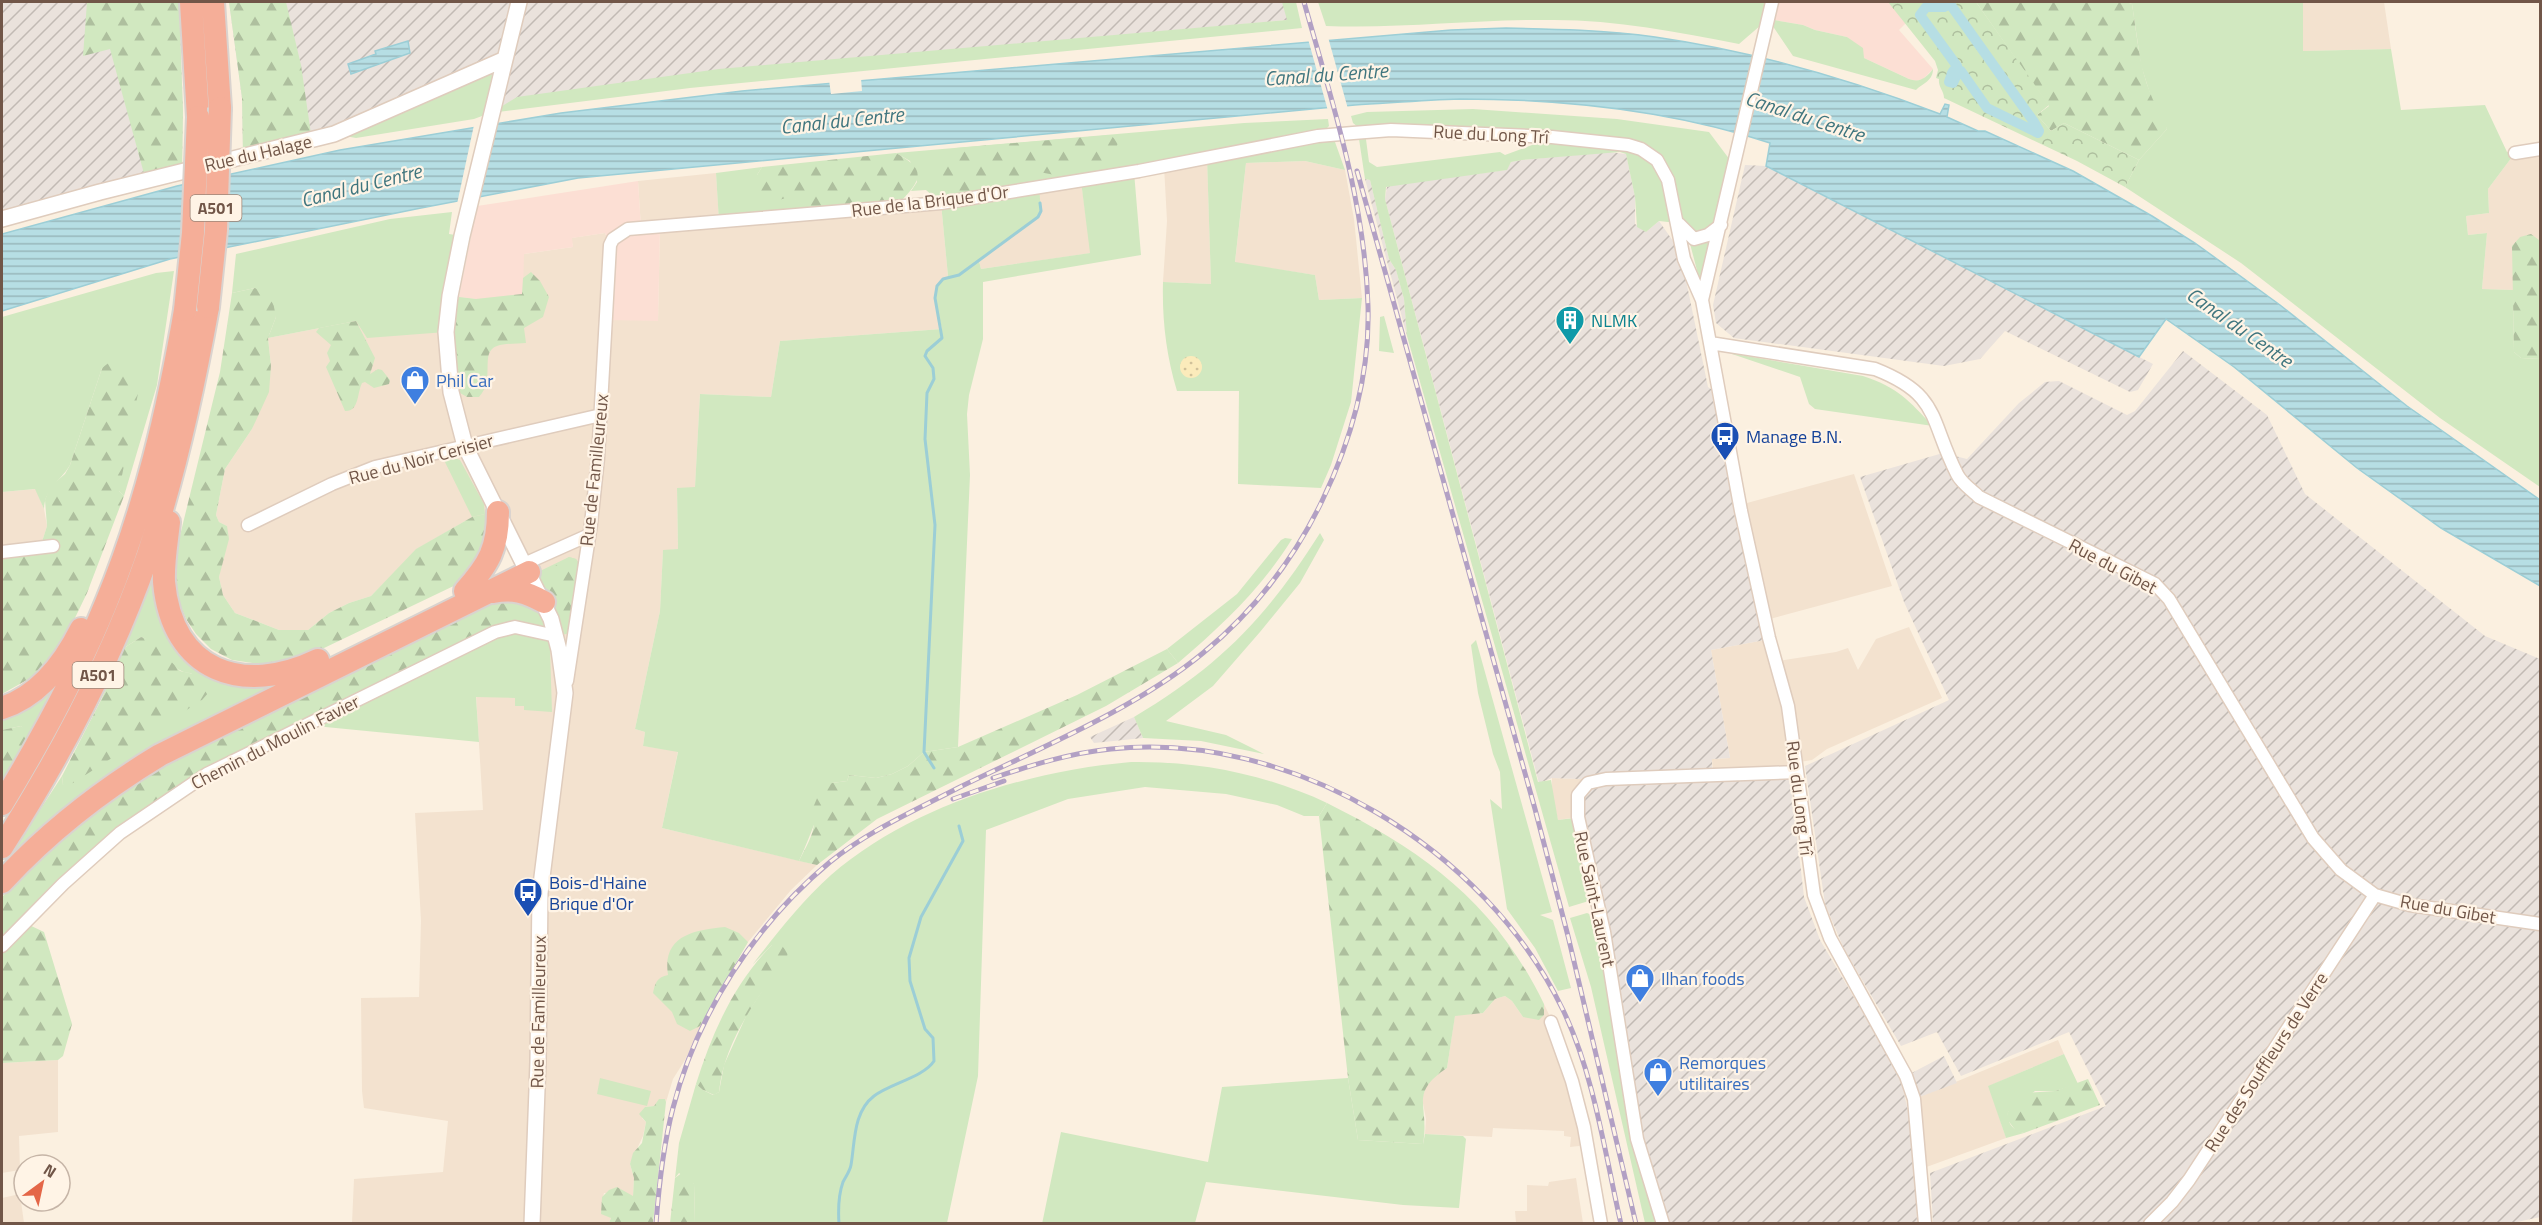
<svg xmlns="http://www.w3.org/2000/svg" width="2542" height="1225" font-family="'Titillium Web',sans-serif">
<defs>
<pattern id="industrial-furrows" width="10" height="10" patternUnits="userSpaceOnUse" patternTransform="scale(1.5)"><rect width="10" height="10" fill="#eae2dc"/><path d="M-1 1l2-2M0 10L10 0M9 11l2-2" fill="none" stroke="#c2bab4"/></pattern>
<pattern id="forest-firs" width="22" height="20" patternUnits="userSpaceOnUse" patternTransform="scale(1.5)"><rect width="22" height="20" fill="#d1e8c0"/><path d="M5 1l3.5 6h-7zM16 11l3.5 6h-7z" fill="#aebf9e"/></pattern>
<pattern id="sand-dots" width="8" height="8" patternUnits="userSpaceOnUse" patternTransform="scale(1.5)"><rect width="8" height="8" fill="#fbebbb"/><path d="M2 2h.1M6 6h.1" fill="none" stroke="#d0c19a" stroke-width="1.8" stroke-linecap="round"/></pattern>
<pattern id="park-crowns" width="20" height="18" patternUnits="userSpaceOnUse" patternTransform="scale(1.5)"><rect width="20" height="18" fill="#d1e8c0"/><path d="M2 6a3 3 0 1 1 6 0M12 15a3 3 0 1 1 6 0" fill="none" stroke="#aebf9e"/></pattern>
<pattern id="water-rules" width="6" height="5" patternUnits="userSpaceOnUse" patternTransform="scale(1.5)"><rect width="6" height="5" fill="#b6dee4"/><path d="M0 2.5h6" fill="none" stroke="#98b7bb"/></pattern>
</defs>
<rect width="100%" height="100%" fill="#fbf0e0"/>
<path fill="#f3e2cf" d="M2303,2H2384L2391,49L2303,51Z
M2540,149V245L2539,240L2513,246V290L2482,289L2487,233L2468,235L2466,216L2489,213L2488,189L2515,153Z
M1207,157L1211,284L1163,282L1167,221L1164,166Z
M1305,161L1345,170L1354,219L1362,298L1319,300L1315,275L1235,263L1246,163Z
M716,173L719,221L941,203L948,276L937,285L935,298L942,329L780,341L771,397L700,394L695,488L677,489L678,549L663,551L660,611L635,729L645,732L643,746L678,751L662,828L817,865L791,890L748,942L718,991L685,1060L673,1079L666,1102L665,1099L654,1106L645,1107L642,1118L646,1122L643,1136L630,1164L634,1178L633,1197L604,1193L601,1207L611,1218L609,1223H352L354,1179L443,1172L448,1121L364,1108L362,1091L361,998L419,997L421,921L415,813L483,810L474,661L556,636L491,518L472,517L417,549L371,596L349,603L329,613L308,630H279L235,613L223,595L219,577L227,526L219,522L216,515L225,469L252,429L271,366L268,338L356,321L446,332L459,297L476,299L524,254L573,247L571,238L605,233L610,245L658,321L660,227L641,228L638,181Z
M1081,181L1091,253L981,269L979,261L1038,217V187Z
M1854,474L1892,586L1770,619L1746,512L1747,503Z
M36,489L44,509L47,526L40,548L2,552V492Z
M1909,627L1942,698L1827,749L1812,760L1800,762L1778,661L1836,652L1848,648L1858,670L1876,639Z
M1765,640L1783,704L1794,771L1713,774L1712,759L1730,758L1711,650Z
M1605,777L1588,783L1578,817L1558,820L1552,796V778L1579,779Z
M1505,996L1512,1001L1523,1017L1544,1015V1004L1553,1023L1586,1141L1579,1146L1570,1147L1571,1137L1564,1136V1131L1493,1128L1492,1137L1425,1134L1426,1119L1422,1098L1429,1080L1447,1068L1455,1015L1483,1013L1495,999Z
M2058,1040L2064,1054L1989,1086L2006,1138L1921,1169L1914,1099Z
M58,1060V1132L19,1136L20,1170L2,1173V1063Z
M1576,1178L1583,1223H1516L1515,1211H1527V1185L1548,1186L1549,1182Z
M20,1194L24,1223H2V1198Z"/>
<path fill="#fcdfd4" d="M1772,2H1888L1907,22L1899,30L1933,69L1923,79L1916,81L1909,79L1864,58L1847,37L1815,30L1803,25L1768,19Z
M638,181L641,228L660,226L658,321L606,320L610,245L605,233L572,238L573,247L524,254L523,294L476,299L459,297L477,206Z"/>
<path fill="url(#industrial-furrows)" d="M2,2H179L183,111L182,165L2,219Z
M229,2H1296L1288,20L894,55L334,134L243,150L242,98Z
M1608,152L1626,154L1635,197V224L1646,232L1659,221L1680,251L1708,387L1711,389L1740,534L1765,640L1711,650L1730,758L1712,759V771L1579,779L1552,778L1539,783L1385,199L1387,187L1395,184L1506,170L1511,162L1522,160Z
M1745,165L1766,166L2153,364L2138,390L2130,392L2005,331L1980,359L1944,366L1734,338L1716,323L1713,305Z
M1365,179L1370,180L1389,259L1396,270L1404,299L1407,336Z
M2183,351L2267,415L2305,494L2485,636L2540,659V1217L2508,1224L1933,1223L1930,1173L2106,1106L2069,1032L1961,1076L1937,1032L1901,1046L1844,949L1825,904L1805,766L1949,700L1904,602L1860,477L1943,453L1967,459L2019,403L2045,382L2059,381L2127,415L2135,411Z
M1134,717L1143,738L1094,743L1090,737Z
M1790,775L1804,897L1820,940L1900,1075L1914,1138L1917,1223H1666L1642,1142L1625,1026L1602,897L1579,801L1590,790L1607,784Z
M1944,1056L1957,1083L1914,1099L1906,1076Z"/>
<path fill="#d1e8c0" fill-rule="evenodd" d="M1282,2H1296L1302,28L690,88L490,113L474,119L356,138L334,134L505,59L491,113L517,97L719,69L1287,20Z
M1318,2H1772L1768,19L1803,25L1815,30L1847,37L1863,48L1864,58L1909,79C1920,83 1926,78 1933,69C1933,81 1923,83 1916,90L1793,56L1768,19L1739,44C1678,32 1616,20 1554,20C1478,19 1402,29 1326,26Z
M2126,2H2303V51L2391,49L2401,110L2485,105L2507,152L2515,153L2488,189L2489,213L2466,216L2468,235L2487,233L2482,289L2513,290L2514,352L2521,358L2540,359V487L2440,418L2241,263L2125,187L2139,160L2167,129L2151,97L2141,65L2132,4Z
M1473,109L1617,119L1709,132L1733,164L1701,278H1699L1688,236L1677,223L1659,221L1646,232L1637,227L1635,197L1626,154L1620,152L1522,160L1511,162L1507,170L1386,187L1385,199L1538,782L1551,780L1558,820L1574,818L1592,900L1569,907L1407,336L1404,299L1396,270L1389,259L1370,180L1365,179L1359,139L1364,132L1353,123L1351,116L1367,112ZM1365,132L1551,138L1505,155L1500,152L1377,167L1369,162Z
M1328,119L1329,126L1319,136L1335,142L1345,170L1305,161L1246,163L1235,262L1315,275L1319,300L1362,298L1351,402L1331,465L1321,488L1238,484L1239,391H1177C1166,355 1162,319 1163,282L1211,284L1207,158L1134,172L1141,255L983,282V339L969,395L967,414L970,475L958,747L924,752L908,766L892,774L876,778L849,775L847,781L832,783C819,809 811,835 799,861L662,828L678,752L643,746L645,732L635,729L660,611L663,550L678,549L677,488L695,487L700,394L771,397L780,341L942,329C938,311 928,287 948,276L941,203L926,190L911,191L917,182L910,161L896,153L1244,123ZM1081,181L1090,253L981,269L979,261L1038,217L1041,211L1039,187Z
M762,167L757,175L808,207L901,201L719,222L716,173Z
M452,212L449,234L462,236L446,332L367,338L356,321L268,338L276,317L255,288L232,293L236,254L390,219Z
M174,271L157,385L124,496L119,491L102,368L70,465C60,482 45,488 44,509L35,489L2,492V317L156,273Z
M1384,316L1394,353L1379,351L1380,317Z
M1729,353L1863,376C1899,388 1908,400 1933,426L1815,409L1809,404L1800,377Z
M452,457L460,460L484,504L485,514L472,517L444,460Z
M1320,533L1324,540L1300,583L1260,632L1213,686L1166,721L1226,735L1264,754L1201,741L1143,738L1134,717C1220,666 1267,617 1320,533Z
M1285,538L1292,539C1262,588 1221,626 1178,663L1167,649L1237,594L1281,540Z
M569,557L576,559L580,565L570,633L562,635L538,576L540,571Z
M158,561L198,664L293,676L2,868L62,776L63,785L192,673C171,675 162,643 141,637L124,648L154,568Z
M505,597L541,612L547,624L543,628L556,636L559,650H550L552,712L524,710V706H515V698L476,697L479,742L305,725Z
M1476,640L1552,912L1540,915L1553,920L1571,988L1558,991L1535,948L1507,909L1490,799L1502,809L1500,772L1493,754L1478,693L1471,645Z
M79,649L29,737L21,726L2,730V715Z
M1131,762C1199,761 1265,774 1327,803L1319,816H1304L1277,805L1226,794L1145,787L1068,799L986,830L978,1076L947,1223H695L694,1184L679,1173L675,1178L679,1143L696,1084L703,1090L713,1095L719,1092L724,1065L747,1014L762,991L772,945L753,964C777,933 801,902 831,875C911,806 1028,771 1131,762Z
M1587,913L1596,917L1637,1139L1663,1223H1645L1591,987L1570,918Z
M2064,1054L2078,1084L2055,1091H2035L2008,1112C2007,1124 2013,1130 2024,1133L2006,1138L1988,1086Z
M600,1078L651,1091L647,1106L597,1094Z
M1348,1078L1358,1140L1423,1144L1425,1134L1463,1136L1466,1139L1459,1208L1403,1205L1206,1182L1195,1223L1042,1224L1061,1132L1208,1162L1222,1087Z"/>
<path fill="url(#forest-firs)" d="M87,2H179L183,111L182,171L146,181L110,49L83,56Z
M229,2H286L301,65L312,141L243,157L242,98Z
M1976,2H2126L2132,4C2137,35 2139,66 2151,95C2155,107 2165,116 2167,129L2139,160L2064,123L2051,131L2037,115L2049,106Z
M1111,135L1118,143L1112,159L1098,169L1086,165L1073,167L1066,173L1055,175L1034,171C1020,181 1002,180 985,180C973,190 963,201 946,194L943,186L946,179L939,171L940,159L956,148Z
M896,153C924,168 924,178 901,201L807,207L789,196C774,205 763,197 755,185L757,175L762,167Z
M2531,234L2539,240L2540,245V359L2521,358L2514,352L2512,246L2520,237Z
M531,272L540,281L549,297L543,317L524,328L526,343C517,344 505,343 497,346C479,352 496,379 479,397H467L460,393L450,321L459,297L476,299L522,294L523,278Z
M255,288L272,297L276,317L268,338L271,366L269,392L252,429L225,469L216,515L219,522L227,526L229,539L219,577L223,595L235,613L279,630H308L329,613L349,603L371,596L416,549L472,517L485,514L490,516L493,531L462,582L299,660L266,665L232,660L211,649L196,634L186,619L179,602L175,578V556L220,372L232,293Z
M356,321L375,358L370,374L378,369L382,370L390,380L389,384L374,388L365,382L362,383C357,393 359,412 345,411L326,367L330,361L327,353L331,345L316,332L319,328Z
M111,361L129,366L141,378L119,491L124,496L87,593L60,649L34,676L2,694V552L40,548L47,526L45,500L50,487L65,474L70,465L102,368Z
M569,557L576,559L580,565L573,615L564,619L559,615L556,607L561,600L551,596L544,586L555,566Z
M510,601C511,616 505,622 495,632L230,762L162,805L25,923L44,932L72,1024L63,1056L58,1060L2,1063V897L74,826L168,761L484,602Z
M141,637L151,640L180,671L203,676L209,692L202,700L73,783L63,785L62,776L101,700L124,648Z
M1167,649L1178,663L1106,706L877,819L817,865L799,861C807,844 819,828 812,810L821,789L832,783L847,781L849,775L876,778L892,774L908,766L924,752L958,747L1077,695Z
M21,726L27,731L29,737L2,781V730Z
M1327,803C1425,852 1495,903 1544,1004V1015L1539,1020L1523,1017L1512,1001L1505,996L1495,999L1483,1013L1455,1016L1447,1068C1408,1094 1430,1105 1423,1144L1358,1140L1348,1078L1319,816Z
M725,927L739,933L748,942L700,1026L690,1031L677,1024L672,1012L653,993C655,983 657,977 668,975C662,936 693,930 725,927Z
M780,944L788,952L787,957C758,997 724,1041 719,1092L714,1095L703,1090L696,1084C712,1033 734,983 772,945Z
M2088,1079L2100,1105L2024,1133L2016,1131L2007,1119L2008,1112L2014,1102L2025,1093L2055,1091Z
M659,1099H665L666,1102L653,1223H609L611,1218L601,1214L602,1197L609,1190L617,1187L633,1196L634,1178L630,1164L633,1153L642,1143L646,1122L639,1114L645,1107L654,1106Z
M683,1172L688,1174L694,1184L695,1223H670L675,1178Z"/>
<path fill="url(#sand-dots)" d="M1180 367a11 11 0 1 1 22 0a11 11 0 1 1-22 0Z"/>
<path fill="url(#park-crowns)" d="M1888,2H1976L2049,105L2037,115L2051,131L2064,123L2139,160L2125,187L2077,161L1944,98C1944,91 1938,87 1939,79L1936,78L1938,70L1935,61Z"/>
<path fill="url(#water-rules)" stroke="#9cced6" stroke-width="1.5" d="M1506,28C1556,29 1605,30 1655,37C1752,51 1849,79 1940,114L1945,104L1949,105L1947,117L1978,131H1985L2073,171L2152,216L2195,243L2280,305L2407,406L2540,500V586L2441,528L2357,468L2234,367L2166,319L2139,357L1766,166L1770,143C1673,111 1562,99 1460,99C1425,100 1390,103 1355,105L578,178L421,208L170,259L2,311V234L177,186L340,150L561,113L742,91L1451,30Z
M408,41L410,53L351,74L348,64L376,54L375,51Z"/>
<path fill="#fbf0e0" d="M1328,37L1348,109L1328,111L1308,39Z
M861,78L862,91L831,94L829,80Z
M497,121L479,200L457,204L474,125Z"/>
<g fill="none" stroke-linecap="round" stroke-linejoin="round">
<path stroke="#9cced6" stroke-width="3" d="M934,768L924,752L935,525L925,439L927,393L934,379L933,368L925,356L927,351L942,338L935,298L937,286L943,279L959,275L1038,217L1041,211L1040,203
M839,1224C838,1209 838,1196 843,1182C846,1176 850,1171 851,1165C855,1142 853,1112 874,1096C889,1084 924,1077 934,1061L933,1038L925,1029L910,981L909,958L921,917L963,841L959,826"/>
<path stroke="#b6dee4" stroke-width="10" d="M1950,4L2034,122L2039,131L2038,133L1987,108L1961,71L1958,72L1953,83L1949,82L1952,73L1957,66L1920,15L1926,7H1944Z"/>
<g stroke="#dfccbd" stroke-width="15">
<path id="minor" d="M2515,153L2540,149
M1679,224L1694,239L1708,235L1721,225
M1702,300L1772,2
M1710,343L1875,369C1941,395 1929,419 1957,474C1961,483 1972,490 1979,497L2155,584L2169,599L2313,838L2341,870L2375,895L2410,905L2540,924
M248,525L332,484L375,467L601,415
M2,552L53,546
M524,564L589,535
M567,681L591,524L598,458L610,245L613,239L628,229L941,203L1139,171L1318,136L1353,133L1391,130L1552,137L1628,145L1641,149L1657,160L1668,180L1684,259L1702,300L1741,511L1769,638L1788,706L1814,895L1830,938L1906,1076L1914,1099L1925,1224
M2,946L63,884L120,833L207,774L495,632L515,627L556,636
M1551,1022L1572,1081L1584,1127L1601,1224
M1663,1224L1637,1139L1604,932L1578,817V795L1588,783L1606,779L1797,772
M2150,1224L2172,1202L2189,1180L2375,895"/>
</g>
<g stroke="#dfccbd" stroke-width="18">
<path id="tertiary" d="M519,2L462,236L450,296L446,332L451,392L465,446L551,619L559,650L565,693L540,893L538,1062L532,1224
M2,219L100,192L334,134L505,59"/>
</g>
<g stroke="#dad3cf" stroke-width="26">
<path id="motorway" d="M191,2L198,117
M213,2L220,108
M169,522C167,542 163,562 164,582C172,672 243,696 318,660
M465,591C489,564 498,548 498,512
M493,592C513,588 526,592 544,602
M2,708C39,696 64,663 81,629
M2,804C41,740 77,674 106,603C145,509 168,410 185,310
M2,847C61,755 112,659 148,555C175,474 193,391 208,307
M2,882C48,832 102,790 160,755L529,572"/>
</g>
<use href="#minor" stroke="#fff" stroke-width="12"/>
<use href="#tertiary" stroke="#fff" stroke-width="15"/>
<use href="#motorway" stroke="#f5ae98" stroke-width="22"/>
<g stroke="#b2a0c4" stroke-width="5">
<path id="rail" d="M1357,171L1535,809L1568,936L1636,1224
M993,778C1032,765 1070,753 1111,749C1291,730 1486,849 1563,1010C1594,1074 1605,1154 1621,1224
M953,799L1004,781
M656,1224C659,1184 663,1146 673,1108C697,1014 755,924 830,862C868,831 914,811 958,788C1037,749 1134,710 1203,653C1253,612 1294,559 1322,501C1351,441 1370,373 1368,306C1365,202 1332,101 1304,2"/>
</g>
<use href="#rail" stroke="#fff4e6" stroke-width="3" stroke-dasharray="9" stroke-linecap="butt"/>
<g stroke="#dad3cf" stroke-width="26" stroke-linecap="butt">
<path id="motorway-bridge" d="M208,307L216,230L220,108
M185,310L193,233L198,117"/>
</g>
<use href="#motorway-bridge" stroke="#f5ae98" stroke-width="22"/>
</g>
<defs>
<g id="building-pin" transform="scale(1.5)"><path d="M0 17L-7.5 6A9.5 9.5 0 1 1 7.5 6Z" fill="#0f9aa8" stroke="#fff4e6"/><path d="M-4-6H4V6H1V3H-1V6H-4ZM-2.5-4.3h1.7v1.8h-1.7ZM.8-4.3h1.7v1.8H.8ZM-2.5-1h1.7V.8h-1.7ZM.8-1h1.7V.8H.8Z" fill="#fff"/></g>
<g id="shop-pin" transform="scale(1.5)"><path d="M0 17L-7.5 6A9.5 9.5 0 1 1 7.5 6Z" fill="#3f7fe0" stroke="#fff4e6"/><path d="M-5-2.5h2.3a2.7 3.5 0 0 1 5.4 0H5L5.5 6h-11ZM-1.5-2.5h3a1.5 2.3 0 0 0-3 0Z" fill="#fff"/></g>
<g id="bus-pin" transform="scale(1.5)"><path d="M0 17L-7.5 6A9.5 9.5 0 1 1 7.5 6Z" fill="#1a4fb4" stroke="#fff4e6"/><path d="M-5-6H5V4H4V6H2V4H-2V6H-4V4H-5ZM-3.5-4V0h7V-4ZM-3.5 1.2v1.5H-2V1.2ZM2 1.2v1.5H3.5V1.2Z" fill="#fff"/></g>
</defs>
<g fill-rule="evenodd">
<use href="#building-pin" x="1570" y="320"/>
<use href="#shop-pin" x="415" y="380"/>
<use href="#bus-pin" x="1725" y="436"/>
<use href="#bus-pin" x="528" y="892"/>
<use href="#shop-pin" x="1640" y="978"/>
<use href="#shop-pin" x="1658" y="1072"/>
</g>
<g text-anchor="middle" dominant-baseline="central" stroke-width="4.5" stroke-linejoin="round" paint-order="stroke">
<g fill="#fff4e6" stroke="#9c8577" stroke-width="1.5">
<rect x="190.5" y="195" width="51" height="26" rx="4.5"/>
<rect x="72.5" y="662" width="51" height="26" rx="4.5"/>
</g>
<g font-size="16" font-weight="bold" fill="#715648">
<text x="216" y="208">A501</text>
<text x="98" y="675">A501</text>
</g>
<g font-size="18" fill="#715648" stroke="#fff4e6">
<text transform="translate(1491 134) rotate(3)">Rue du Long Trî</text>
<text transform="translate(258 153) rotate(-13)">Rue du Halage</text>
<text transform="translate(930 201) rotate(-7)">Rue de la Brique d'Or</text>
<text transform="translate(421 459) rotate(-15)">Rue du Noir Cerisier</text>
<text transform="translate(594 470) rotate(-84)">Rue de Familleureux</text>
<text transform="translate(2113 566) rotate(28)">Rue du Gibet</text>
<text transform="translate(275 742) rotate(-27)">Chemin du Moulin Favier</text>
<text transform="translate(1800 798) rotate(83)">Rue du Long Trî</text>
<text transform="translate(1595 899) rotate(78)">Rue Saint-Laurent</text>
<text transform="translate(2448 909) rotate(10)">Rue du Gibet</text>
<text transform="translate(538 1012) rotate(-89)">Rue de Familleureux</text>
<text transform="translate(2266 1062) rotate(-57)">Rue des Souffleurs de Verre</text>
</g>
<g font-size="18" fill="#0d838f" stroke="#fff4e6" text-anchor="start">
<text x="1591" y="320">NLMK</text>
</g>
<g font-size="18" fill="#366cbe" stroke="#fff4e6" text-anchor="start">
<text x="436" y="380">Phil Car</text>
<text x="1661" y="978">Ilhan foods</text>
<text x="1679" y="1062">Remorques<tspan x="1679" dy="21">utilitaires</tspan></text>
</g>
<g font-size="18" fill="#164399" stroke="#fff4e6" text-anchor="start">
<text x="1746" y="436">Manage B.N.</text>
<text x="549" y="882">Bois-d'Haine<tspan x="549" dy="21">Brique d'Or</tspan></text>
</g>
<g font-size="20" font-style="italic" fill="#3f757e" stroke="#fff4e6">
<text transform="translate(1326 74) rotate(-4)">Canal du Centre</text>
<text transform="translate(1805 116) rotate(18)">Canal du Centre</text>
<text transform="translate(842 120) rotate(-6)">Canal du Centre</text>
<text transform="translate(361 185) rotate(-14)">Canal du Centre</text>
<text transform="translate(2240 327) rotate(35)">Canal du Centre</text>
</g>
</g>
<rect width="2542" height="1225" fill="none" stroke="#715648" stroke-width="6"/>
<g transform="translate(42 1183) rotate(33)"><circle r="28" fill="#fff4e6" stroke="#c6b5a7" stroke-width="1.5"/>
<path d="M0-4.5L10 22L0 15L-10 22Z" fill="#e46647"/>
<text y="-9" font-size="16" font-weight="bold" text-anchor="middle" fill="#715648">N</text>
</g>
</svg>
